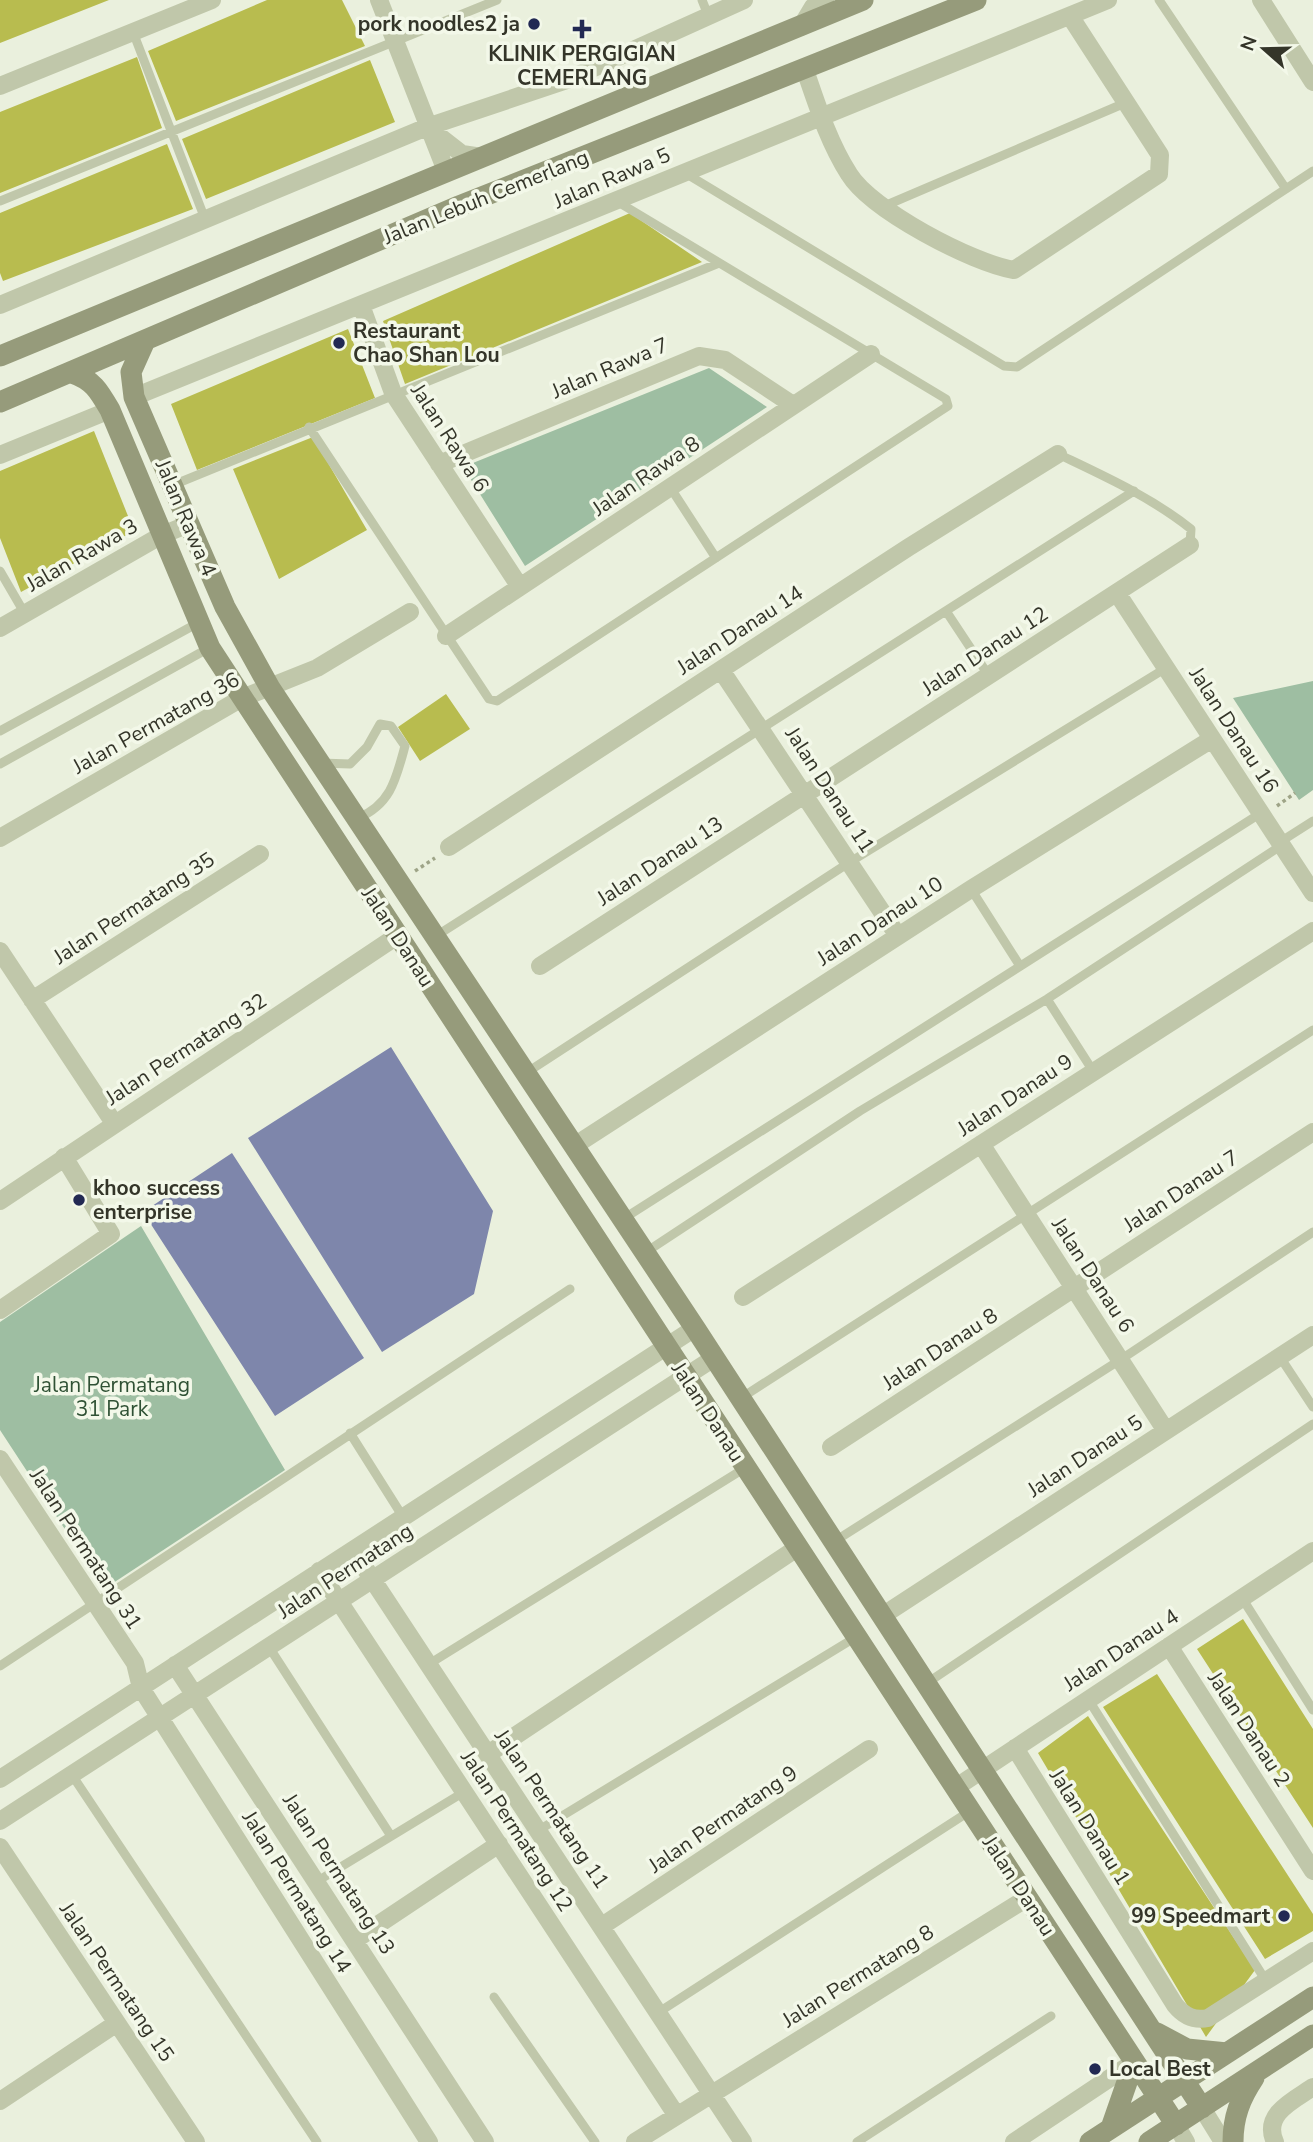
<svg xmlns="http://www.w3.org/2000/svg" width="1313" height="2142" font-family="'Nunito Sans',sans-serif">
<rect width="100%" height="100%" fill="#eaf0dd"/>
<path fill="#9ebea2" d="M709,368L767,407L525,566L463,467Z
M1313,681V790L1299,800L1233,698Z
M141,1226L285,1470L104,1589L0,1430V1322Z"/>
<path fill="#7e86ab" d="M391,1047L493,1211L474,1294L382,1352L248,1138Z
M232,1153L364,1358L275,1416L143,1212Z"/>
<path fill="#b8bc4f" d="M0,0H109L0,43Z
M267,0H342L365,46L176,121L148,51Z
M137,57L162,128L0,193V112Z
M370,60L395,122L206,199L182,139Z
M167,144L193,209L3,281L0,273V213Z
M630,213L702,262L405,384L383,321Z
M348,329L375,398L197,470L171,404Z
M94,431L134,531L21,592L0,538V471Z
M313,437L367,530L279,579L233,469Z
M446,694L470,729L420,761L398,727Z
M1243,1619L1313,1729V1828L1197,1649Z
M1157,1674L1313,1914V1931L1265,1959L1103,1707Z
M1088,1716L1255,1970L1206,2037L1038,1753Z"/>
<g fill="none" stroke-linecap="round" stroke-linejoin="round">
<path stroke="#9ea487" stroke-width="3.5" stroke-dasharray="3.5 3.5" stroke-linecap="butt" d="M1277,806L1295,793
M415,871L435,858"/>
<path stroke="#c0c7aa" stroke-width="9" d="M702,0L708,15
M1159,0L1286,189
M133,32L205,219
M685,173L1004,366L1017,367L1313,171
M0,201L497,0
M882,207L1125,103
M309,427L489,699L497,701L948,406L946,399L618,202
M1058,454C1104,476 1151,497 1191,529L1190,545
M173,485L719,263
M670,487L716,558
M0,571L25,614
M946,611L989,676
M0,731L198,623
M321,763L350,764L367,747L380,724L391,726L405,746C396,779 391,804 358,818
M0,764L209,648
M1280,842L1313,821
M971,889L1020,966
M436,936L1134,491
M1047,999L1093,1071
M526,1073L850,862L1166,668
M623,1219L1261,813
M646,1252L860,1111L1047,999L1282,845
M1280,1357L1313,1407
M741,1398L1313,1030
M350,1433L403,1517
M835,1541L1120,1360L1313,1232
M1242,1598L1313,1710
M269,1647L391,1836
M429,1664L745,1468
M0,1666L570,1289
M927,1683L1313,1424
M1088,1699L1266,1981
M72,1775L317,2142
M539,1830L856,1637
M316,1882L464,1792
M494,1997L595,2142
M659,2012L970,1811
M857,2142L1051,2016"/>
<path stroke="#c0c7aa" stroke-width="18" d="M379,0L446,171
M1261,0L1313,82
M801,27L813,7L825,0
M805,70C817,105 829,143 849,174C871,210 972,263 1014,270L1159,174L1160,155L1070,16
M0,86L212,0
M430,129L462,154L482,157
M0,305L427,127L567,80L744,0
M361,305L393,393L520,587
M134,397C459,265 784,133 1108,0
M0,455L110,410
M439,464L699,356L725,360L793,405
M1117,593L1313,893
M0,628L162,535L189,524
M446,636L871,354
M721,670L898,936
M0,838L242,698L317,668L410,612
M449,847L909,547L1058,454
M0,951L114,1123
M540,966L1190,545
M32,1000L260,854
M981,1144L1166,1431
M574,1146L971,889L1212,739
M0,1201L397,936
M743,1297L1313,931
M0,1310L111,1234L64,1157
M831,1447L1313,1132
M0,1459L135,1663L141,1688L429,2142
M353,1550L743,2142
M319,1571L677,2116
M882,1616L1313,1335
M1169,1646L1313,1871
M175,1665L485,2142
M1015,1748L1175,2005C1184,2016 1194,2021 1208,2018L1313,1951
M488,1754L797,1548
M0,1779L695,1328
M955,1788L1313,1551
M0,1821L714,1358
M0,1847L196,2142
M602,1926L869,1749
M355,1940L499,1844
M0,2101L117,2023
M1202,2108L1223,2142
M1176,2125L1186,2142
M635,2142L1027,1898
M1014,2142L1134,2062
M1275,2142C1262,2114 1294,2100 1313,2087"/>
<path stroke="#969b7b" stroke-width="21" d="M144,343L131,372L134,397L225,607L270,688L695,1328L1202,2108
M0,356L863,0
M72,373C93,380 99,391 110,410L210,648L1176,2125
M0,402L459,206L976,0
M1157,2033L1187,2049L1227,2053
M1111,2128L1134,2062
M1090,2142L1313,1997
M1149,2142L1313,2035
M1233,2142C1233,2117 1240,2099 1254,2078"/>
</g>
<g fill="#222953" stroke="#f3f8e9" stroke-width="2.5">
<circle cx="534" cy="24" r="7"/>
<path d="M578.5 18.5h7v7h7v7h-7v7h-7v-7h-7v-7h7z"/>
<circle cx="339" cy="343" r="7"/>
<circle cx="79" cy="1200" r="7"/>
<circle cx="1284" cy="1916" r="7"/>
<circle cx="1095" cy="2069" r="7"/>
</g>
<g text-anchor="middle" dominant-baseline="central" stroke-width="7" stroke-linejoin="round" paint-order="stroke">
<g font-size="21" font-weight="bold" fill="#343529" stroke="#f3f8e9" text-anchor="start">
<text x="520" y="24" text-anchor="end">pork noodles2 ja</text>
<text x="582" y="54" text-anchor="middle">KLINIK PERGIGIAN<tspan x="582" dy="24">CEMERLANG</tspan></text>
<text x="353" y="331">Restaurant<tspan x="353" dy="24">Chao Shan Lou</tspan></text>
<text x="93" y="1188">khoo success<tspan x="93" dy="24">enterprise</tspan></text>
<text x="1270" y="1916" text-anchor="end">99 Speedmart</text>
<text x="1109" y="2069">Local Best</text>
</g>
<g font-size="21" fill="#343529" stroke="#f3f8e9">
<text transform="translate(612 178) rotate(-23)">Jalan Rawa 5</text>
<text transform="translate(486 197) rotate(-22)">Jalan Lebuh Cemerlang</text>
<text transform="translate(610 368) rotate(-23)">Jalan Rawa 7</text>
<text transform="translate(450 438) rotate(57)">Jalan Rawa 6</text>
<text transform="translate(646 476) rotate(-34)">Jalan Rawa 8</text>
<text transform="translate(186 518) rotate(67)">Jalan Rawa 4</text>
<text transform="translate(82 555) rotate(-30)">Jalan Rawa 3</text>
<text transform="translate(740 630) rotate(-33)">Jalan Danau 14</text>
<text transform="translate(985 651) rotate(-33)">Jalan Danau 12</text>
<text transform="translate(156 723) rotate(-29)">Jalan Permatang 36</text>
<text transform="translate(1234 730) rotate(57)">Jalan Danau 16</text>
<text transform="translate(830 790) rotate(57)">Jalan Danau 11</text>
<text transform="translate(660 861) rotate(-33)">Jalan Danau 13</text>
<text transform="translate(134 908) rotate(-33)">Jalan Permatang 35</text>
<text transform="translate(880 921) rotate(-33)">Jalan Danau 10</text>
<text transform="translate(398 937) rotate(57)">Jalan Danau</text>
<text transform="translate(186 1049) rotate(-33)">Jalan Permatang 32</text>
<text transform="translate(1015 1095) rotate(-33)">Jalan Danau 9</text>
<text transform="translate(1181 1191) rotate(-33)">Jalan Danau 7</text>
<text transform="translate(1093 1275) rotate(57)">Jalan Danau 6</text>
<text transform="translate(940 1349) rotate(-33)">Jalan Danau 8</text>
<text transform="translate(708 1412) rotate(57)">Jalan Danau</text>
<text transform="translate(1085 1456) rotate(-33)">Jalan Danau 5</text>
<text transform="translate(86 1549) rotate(57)">Jalan Permatang 31</text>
<text transform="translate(345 1571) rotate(-33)">Jalan Permatang</text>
<text transform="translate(1121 1650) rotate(-33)">Jalan Danau 4</text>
<text transform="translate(1249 1729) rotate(57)">Jalan Danau 2</text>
<text transform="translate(552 1809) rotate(56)">Jalan Permatang 11</text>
<text transform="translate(723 1819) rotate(-34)">Jalan Permatang 9</text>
<text transform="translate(1090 1827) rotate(58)">Jalan Danau 1</text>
<text transform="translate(517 1831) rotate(57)">Jalan Permatang 12</text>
<text transform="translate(339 1874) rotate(57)">Jalan Permatang 13</text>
<text transform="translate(1019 1886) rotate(57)">Jalan Danau</text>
<text transform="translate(297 1892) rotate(58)">Jalan Permatang 14</text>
<text transform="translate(858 1976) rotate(-32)">Jalan Permatang 8</text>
<text transform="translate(117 1982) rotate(56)">Jalan Permatang 15</text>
</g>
<g font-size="21" fill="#2f5134" stroke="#f3f8e9">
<text x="112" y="1385">Jalan Permatang<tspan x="112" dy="24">31 Park</tspan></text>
</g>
</g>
<g transform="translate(1264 49) rotate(290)" stroke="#f3f8e9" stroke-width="5" paint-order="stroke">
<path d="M0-5L12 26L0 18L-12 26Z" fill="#343529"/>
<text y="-10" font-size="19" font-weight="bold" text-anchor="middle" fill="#343529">N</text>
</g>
</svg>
